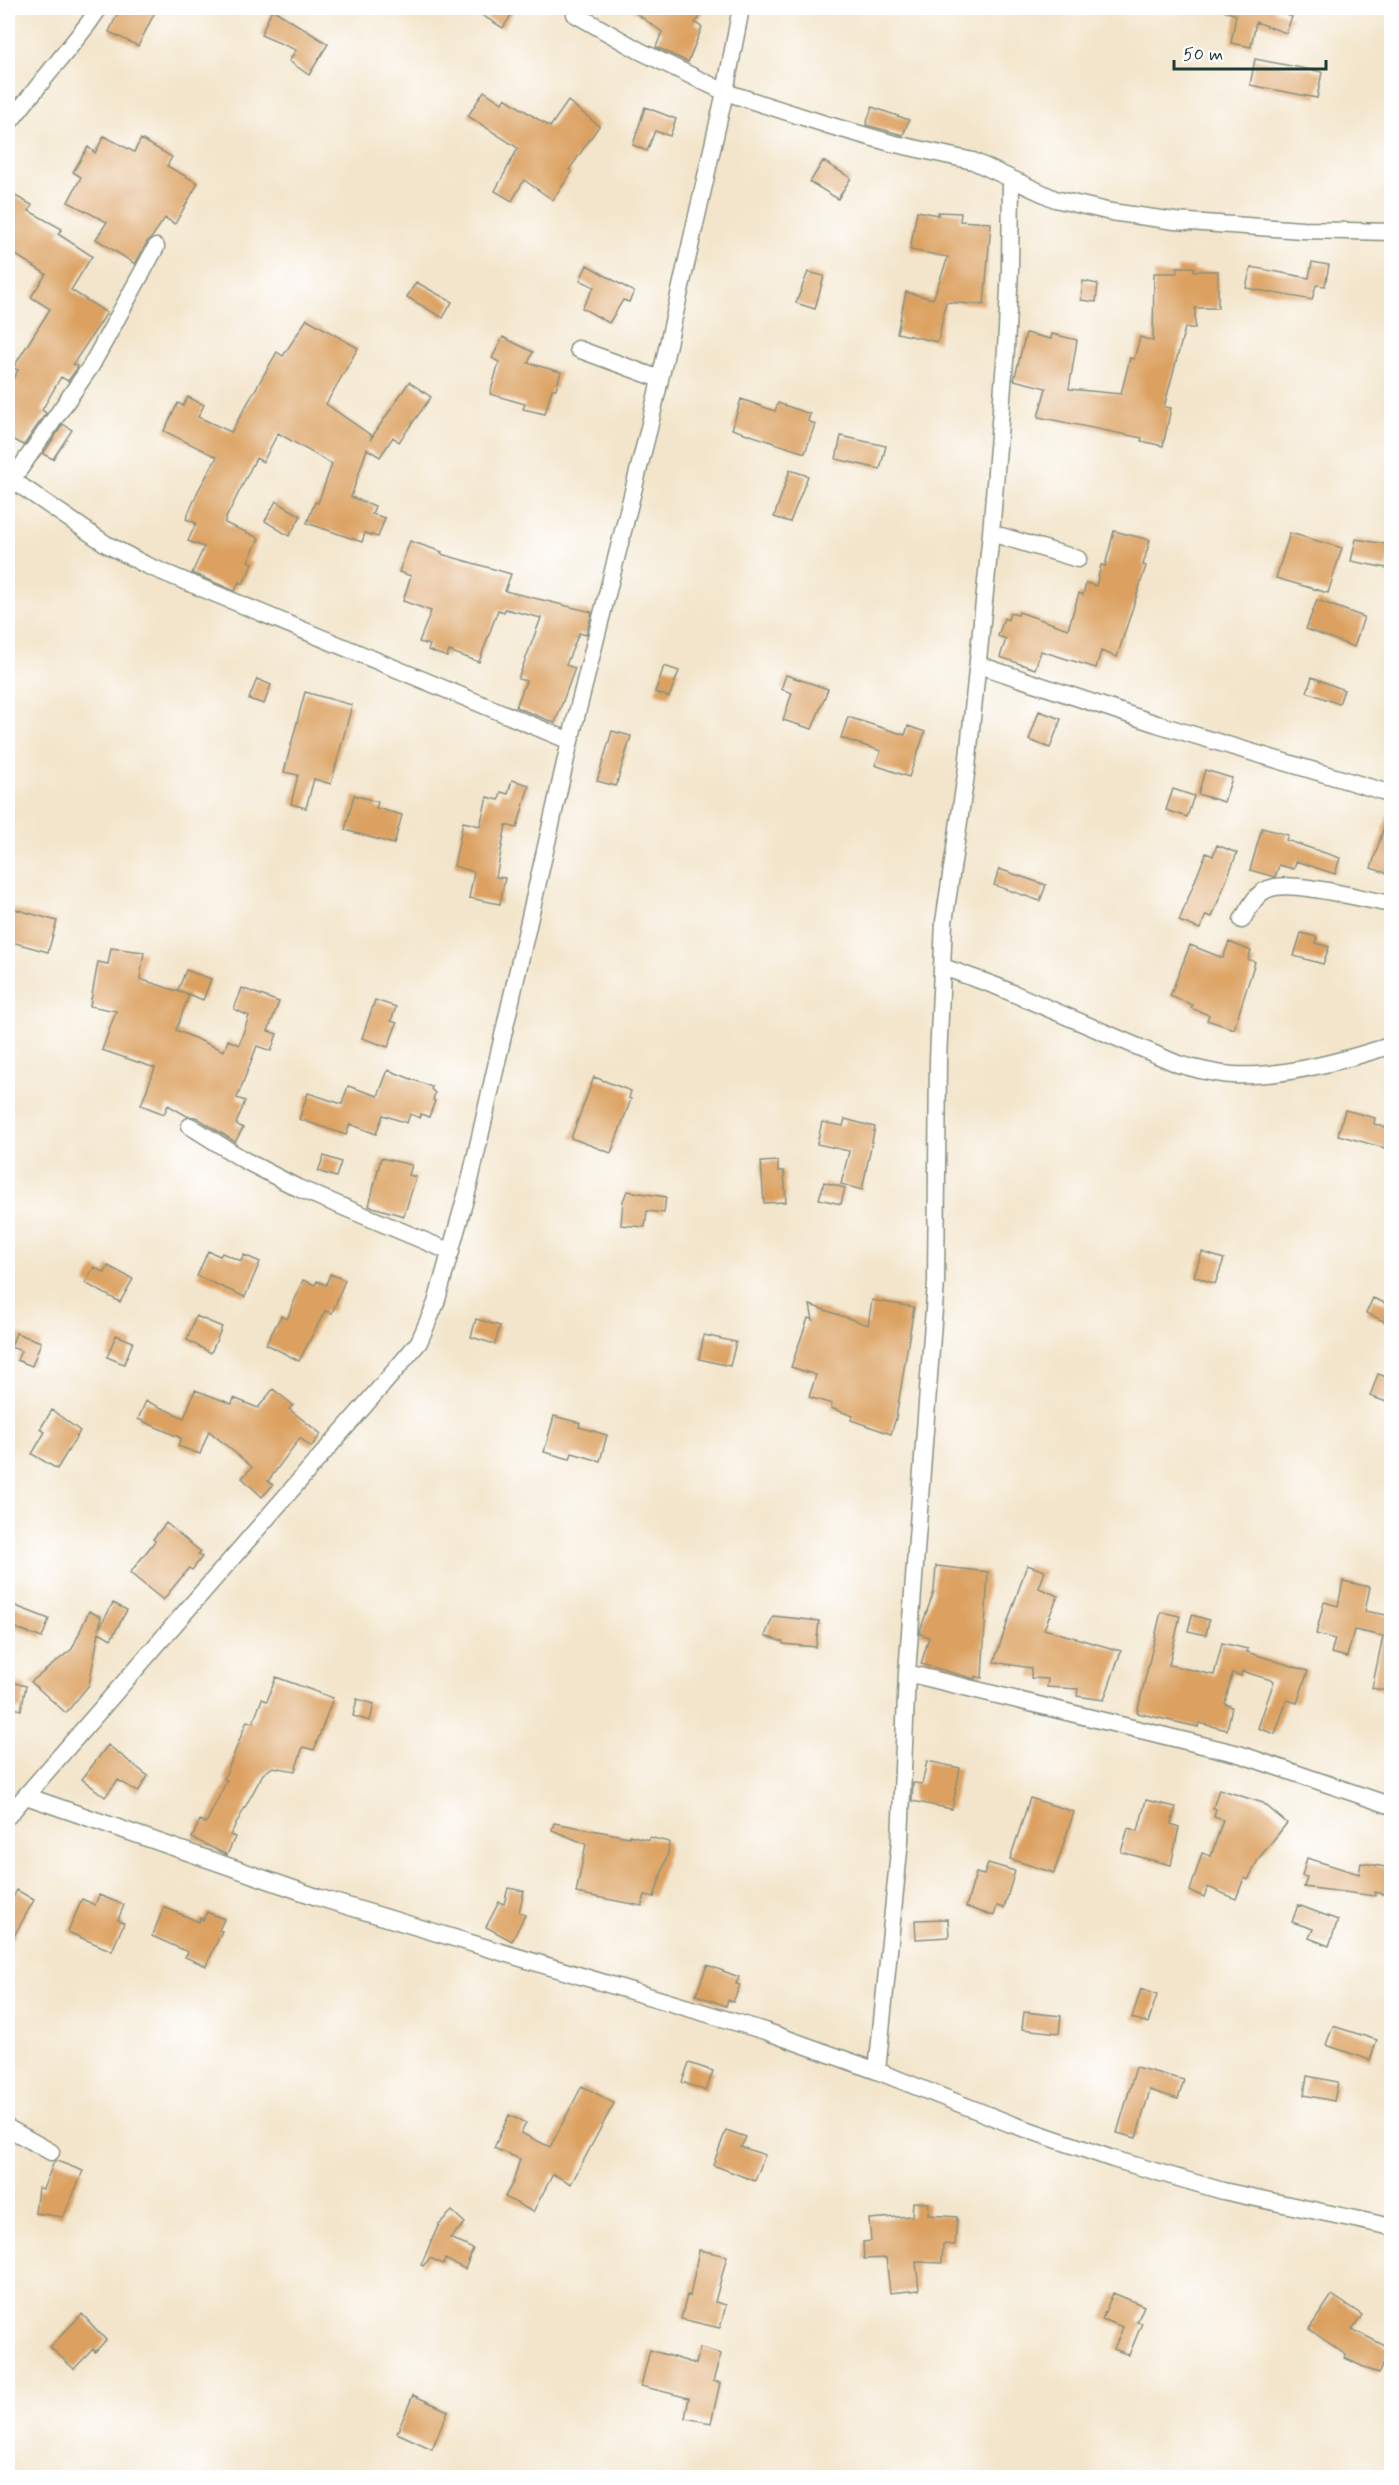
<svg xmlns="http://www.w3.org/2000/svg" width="1399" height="2485" font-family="Mynerve,sans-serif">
<rect width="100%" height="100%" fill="#fff"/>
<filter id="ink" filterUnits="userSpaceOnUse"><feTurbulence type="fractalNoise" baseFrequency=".0167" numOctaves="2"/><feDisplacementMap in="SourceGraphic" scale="12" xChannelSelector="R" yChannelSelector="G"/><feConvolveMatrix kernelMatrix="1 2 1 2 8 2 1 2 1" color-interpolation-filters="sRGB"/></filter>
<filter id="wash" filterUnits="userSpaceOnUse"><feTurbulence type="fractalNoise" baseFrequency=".008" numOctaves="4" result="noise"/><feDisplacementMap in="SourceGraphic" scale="24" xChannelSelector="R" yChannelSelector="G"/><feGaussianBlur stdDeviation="1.35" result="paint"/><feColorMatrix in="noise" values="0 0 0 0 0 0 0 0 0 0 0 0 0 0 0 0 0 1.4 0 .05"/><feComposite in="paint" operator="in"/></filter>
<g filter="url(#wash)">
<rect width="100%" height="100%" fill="#f3e5cb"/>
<g id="blocks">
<path fill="#dca160" d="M120,8H157L138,46L109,32Z
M470,8H516L503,28Z
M629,8H707L695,23L702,27L688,62L656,47L662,32Z
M1221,8H1275L1274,10L1292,17L1286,33L1256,22L1251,47L1231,43L1236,15L1220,9Z
M272,9L328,44L309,75L289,61L296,50L261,35Z
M1255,59L1322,72L1317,98L1250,85Z
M484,91L502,103L505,98L550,127L568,101L599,126L569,170L572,172L553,200L524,180L512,201L495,191L518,148L468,116Z
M645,107L676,119L670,136L655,131L647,151L633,145Z
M872,107L909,120L903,135L866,125Z
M104,136L134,152L141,139L172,157L167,166L198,183L175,224L165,218L152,237L147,242L135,264L96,239L107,222L68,202L81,177L73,172L88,147L95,153Z
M823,161L851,178L838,199L810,182Z
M8,192L32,205L29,211L62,229L58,234L92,256L71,290L107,313L73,364L78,367L68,381L61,377L42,410L46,413L24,445L8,437V388L18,370L13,368L50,309L31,297L46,274L8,250Z
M917,211L938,215V212L961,213L960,221L991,223L984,305L946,302L938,342L897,333L906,292L933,299L948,257L910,250Z
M1312,262L1329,265L1325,286L1316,285L1312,300L1246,288L1251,267L1309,278Z
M587,265L634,292L629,302L623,300L609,323L582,308L594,287L580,280Z
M1177,267H1194V271H1218V308H1195V328H1185L1164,407L1171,408L1163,446L1141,441L1142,438L1038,417L1046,388L1014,380L1026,333L1051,339L1052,334L1077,340L1069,389L1121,394L1130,358L1134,359L1140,337L1153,341L1154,273H1177Z
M808,272L824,276L815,309L796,303Z
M1083,281L1098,284L1096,302L1081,300Z
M416,282L452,302L443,318L407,297Z
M307,319L358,348L326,404L372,436L370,440L409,382L431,397L399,442L393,437L380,457L367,449L351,497L375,506L372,514L385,518L378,537L365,533L362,542L307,523L315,502L318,503L332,464L278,433L263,462L256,458L225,520V523L259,538L248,561L253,563L243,584L239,582L235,591L192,573L204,547L188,541L196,523L186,519L198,491L217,457L164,431L178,403L183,406L188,397L204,405L198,417L231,432L277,352L283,356Z
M503,337L533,352L528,363L561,372L556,389H552L545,414L523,409L525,404L490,394L499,362L492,358Z
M741,399L775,411L778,403L810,414L808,421L815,424L805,453L732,429Z
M63,424L72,430L53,459L43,454Z
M841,436L886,446L880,469L836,459Z
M790,470L808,476L790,522L774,517Z
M276,501L301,516L289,536L265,521Z
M1114,531L1150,540L1143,565L1146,566L1117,657L1101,651L1096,668L1041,651L1035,669L1000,657L1006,639L998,636L1004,618L1008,620L1010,613L1018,615L1019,612L1068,629L1079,593L1083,595L1086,583L1096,586L1101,565L1105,566Z
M1290,533L1342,548L1328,593L1276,578Z
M1356,539L1391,545L1387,568L1351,561Z
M410,541L442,552L441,554L511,574L505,591L592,612L586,635L579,633L566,665L575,668L555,723L516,707L526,681L518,679L541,618L505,609L504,612L498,610L479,662L449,651L447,657L428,650L430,645L419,642L431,611L403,601L411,576L399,572Z
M1317,600L1364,617L1354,647L1306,629Z
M664,666L679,671L669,697L655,692Z
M786,675L828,689L812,729L783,720L792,693L781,689Z
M1312,677L1344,690L1339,704L1307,692Z
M257,679L271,685L264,704L249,699Z
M305,692L352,705L331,784L314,779L306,808L291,804L298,775L284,772Z
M1039,711L1061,719L1050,748L1029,740Z
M848,717L905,735L908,726L925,732L909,777L875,765L881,751L841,738Z
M612,731L631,736L616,786L597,781Z
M1205,770L1232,778L1224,802L1198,794Z
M512,780L529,785L517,828L506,825L496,877L505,878L500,904L469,898L474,872L454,866L463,822L480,826L487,797L499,800L501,792L508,794Z
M1173,789L1194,796L1187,817L1166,810Z
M354,795L378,802L376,808L402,815L394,844L345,830Z
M1388,814L1392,815V875L1371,868Z
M1262,828L1288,835L1286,840L1340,858L1335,874L1296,861L1294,869L1279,865L1275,877L1250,870Z
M1217,845L1237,853L1212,917L1206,915L1200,929L1179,921L1206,853L1213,856Z
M999,869L1046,885L1040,901L994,885Z
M11,908L57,921L48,952L8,941V921Z
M1301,933L1317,937L1316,943L1329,947L1323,964L1294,956Z
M1229,942L1251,951L1248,959L1255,962L1234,1029L1207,1020L1209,1015L1191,1008L1193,1005L1170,996L1190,945L1223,958Z
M111,948L144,952L140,979L189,995L176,1030L224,1051L228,1040L239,1045L249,1016L234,1009L242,988L279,1002L268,1031L277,1034L271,1051L257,1046L237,1098L245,1101L236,1124L243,1128L235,1142L196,1117L187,1116L168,1105L164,1114L141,1105L155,1068L102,1050L116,1011L90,1006L98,962L108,964Z
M186,970L211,979L203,1000L178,990Z
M375,1000L396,1007L391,1021L397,1023L388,1047L362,1038Z
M388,1070L432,1087L431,1089L435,1093L433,1100L435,1101L429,1117L421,1114L420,1118L410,1114L407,1123L383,1115L376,1134L350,1124L346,1135L299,1119L308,1093L342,1104L348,1086L378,1096Z
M594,1077L631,1091L629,1098L631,1099L611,1153L571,1138Z
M1345,1110L1375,1118L1374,1124L1392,1129V1150L1338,1135Z
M845,1119L875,1127L862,1190L841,1184L849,1151L817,1144L822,1122L843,1126Z
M324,1156L341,1162L336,1177L318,1171Z
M381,1158L412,1165L409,1175L416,1177L404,1216L369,1206Z
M778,1161V1171H784L786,1202L764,1203L761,1162Z
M824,1182L845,1188L841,1204L819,1199Z
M627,1191L666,1197L664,1213L647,1211L645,1227L621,1225L623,1201Z
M208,1251L220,1256L222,1253L241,1261L244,1255L260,1262L245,1297L197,1276Z
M1202,1252L1224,1259L1215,1284L1194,1276Z
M108,1266L133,1279L120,1302L85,1283L94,1267L105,1273Z
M330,1274L345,1280L332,1313L325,1311L299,1361L266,1344L281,1316L287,1319L303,1280L315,1285L317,1281L326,1285Z
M1373,1298L1392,1306V1325L1366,1313Z
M872,1300L914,1307L896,1418L891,1434L851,1420L853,1416L831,1408L832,1404L809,1397L816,1375L791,1367L808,1318L813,1320L810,1305L868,1325Z
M196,1316L222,1327L211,1353L187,1340Z
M476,1319L500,1326L495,1344L471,1337Z
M16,1333L41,1342L32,1366L17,1360L21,1351L11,1347Z
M116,1335L133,1342L124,1364L107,1357Z
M704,1335L736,1342L730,1366L699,1359Z
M1378,1374L1392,1379V1404L1370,1396Z
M273,1389L293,1405L289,1409L321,1434L311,1447L300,1438L268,1481L273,1485L262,1497L242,1478L252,1467L209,1431L200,1454L178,1446L181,1438L138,1419L146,1401L184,1418L195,1390L232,1404L234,1398L258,1408Z
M52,1410L80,1431L57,1469L32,1454L45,1432L40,1429Z
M554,1416L580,1423L579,1427L607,1435L600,1461L572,1453L570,1459L544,1452Z
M166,1523L201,1552L198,1554L202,1557L192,1570L189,1568L163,1600L130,1573L155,1541L153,1539Z
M1027,1565L1045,1571L1039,1588L1058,1596L1044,1629L1121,1651L1104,1700L1077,1696L1078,1689L1047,1687L1048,1679L1031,1678V1668L994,1662Z
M936,1566L988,1572L982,1678L975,1676V1679L921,1664L929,1637L920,1634L921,1628L934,1591Z
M1343,1581L1370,1587L1365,1611L1392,1616V1692L1372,1688L1383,1636L1354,1630L1347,1657L1331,1653L1335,1639L1316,1634L1324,1602L1338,1606Z
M8,1603L49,1619L42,1638L8,1625Z
M113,1603L127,1610L111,1639L99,1632L89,1685L66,1713L31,1682L72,1649L89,1611L101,1617L99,1629Z
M1161,1612L1180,1616L1169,1665L1214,1675L1222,1643L1248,1649L1247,1652L1308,1671L1297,1703L1287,1700L1275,1734L1258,1728L1274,1681L1242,1671L1241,1676L1232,1673L1225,1704L1232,1707L1227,1730L1199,1723L1198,1727L1137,1713Z
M1192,1615L1209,1620L1206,1635L1188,1631Z
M773,1616L819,1621L816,1647L783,1644V1642L765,1636Z
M276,1677L333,1698L314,1750L303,1747L295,1771L273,1767L263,1774L230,1835L235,1837L227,1855L192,1838L200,1820L206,1823L227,1780L224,1779L247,1721L253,1723L262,1699L267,1701Z
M8,1681L26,1686L21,1710L8,1706Z
M357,1699L374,1704L370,1721L353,1716Z
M108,1745L148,1776L138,1792L118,1780L105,1797L82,1779Z
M927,1761L960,1768L952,1809L912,1801L913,1783L922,1784Z
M1219,1789L1263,1803L1287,1823L1259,1858L1248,1880L1244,1878L1236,1899L1208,1887L1204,1897L1190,1891L1202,1853L1211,1856L1223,1820L1214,1817L1216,1809L1213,1808Z
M1030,1798L1074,1812L1054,1873L1010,1859Z
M1146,1800L1176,1807L1171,1824L1179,1827L1171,1865L1121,1852L1128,1828L1138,1831Z
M554,1823L629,1837V1835L649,1840V1837L669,1842L668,1853L654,1897L645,1895L642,1906L576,1893L586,1844L552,1830Z
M1307,1858L1359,1874L1361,1863L1392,1868V1896L1375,1892V1896L1304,1887L1307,1877L1302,1876Z
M988,1863L1015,1871L1004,1908L997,1906L994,1916L966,1907L976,1873L984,1875Z
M508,1888L524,1891L519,1912L525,1915L512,1941L486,1927L499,1902L504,1904Z
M17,1890L34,1900L8,1947V1907Z
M99,1895L124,1905L118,1920L124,1923L112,1951L68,1932L82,1899L95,1905Z
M1298,1905L1338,1920L1329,1946L1309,1938L1313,1929L1292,1922Z
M164,1907L199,1922L200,1918L203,1920L207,1912L224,1919L219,1930L222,1931L206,1966L185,1957L188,1952L152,1936Z
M948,1919L949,1937L916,1939L915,1920Z
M707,1965L739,1977L736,1984L740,1985L733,2002L728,2000L726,2006L696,1995Z
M1141,1989L1157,1995L1148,2023L1132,2018Z
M1024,2012L1061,2016L1059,2033L1022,2029Z
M1333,2026L1377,2040L1370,2060L1326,2045Z
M689,2063L713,2071L706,2091L682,2082Z
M1136,2067L1184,2080L1178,2099L1150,2090L1136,2138L1117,2133Z
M1307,2076L1338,2082L1334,2101L1304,2095Z
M582,2086L614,2103L571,2184L553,2174L533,2212L505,2197L513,2182L520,2159L494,2148L509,2115L526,2123L521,2133L550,2147Z
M726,2130L746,2137L741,2147L765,2155L755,2181L713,2165Z
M57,2161L83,2171L73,2195L63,2217L35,2213L38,2188L43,2189L54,2162Z
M913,2202L929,2203L928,2215L957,2217L955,2245L943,2244L942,2263L916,2262L919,2290L890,2293L886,2258L864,2259L863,2242L871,2241L869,2219L912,2216Z
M452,2211L465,2223L450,2238L473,2249L465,2269L445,2259L443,2264L430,2258L423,2266L421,2265L439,2224Z
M699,2250L727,2256L715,2302L726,2305L720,2328L681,2319L687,2295L690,2296Z
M1113,2293L1144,2306L1137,2322L1142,2323L1129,2355L1114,2349L1123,2327L1102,2319Z
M1332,2295L1362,2315L1352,2329L1391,2349L1378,2374L1345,2358L1346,2355L1309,2329Z
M82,2314L106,2340L95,2352L93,2349L74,2369L50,2347Z
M700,2348L721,2354L713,2381L720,2383L711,2423L685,2418L689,2398L641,2386L650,2350L696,2364Z
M413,2395L448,2411L432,2449L397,2433Z"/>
</g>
</g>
<g filter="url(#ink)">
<use href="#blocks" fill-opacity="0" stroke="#899180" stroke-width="1.5"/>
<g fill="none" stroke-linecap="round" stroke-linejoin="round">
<g stroke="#899180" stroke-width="19">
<path id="minor" d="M575,14L640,51L725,92L828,125L891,143L973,161L1055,199L1111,212L1175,221L1302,230L1392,232
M8,124L88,24L99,8
M578,349L660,379
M8,477L106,544L146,565L570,741
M12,480L91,366L156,247
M991,533L1078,559
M979,665L1157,724L1392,794
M1242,920C1249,909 1255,894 1268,889C1293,879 1363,900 1392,904
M943,967L996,986L1178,1064C1196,1069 1214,1074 1233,1075C1281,1078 1346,1060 1392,1045
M190,1126L244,1160L298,1188L451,1252
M907,1673L1239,1754L1392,1806
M26,1796L317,1897L765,2031L877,2071L1011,2124L1113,2159L1223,2191L1392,2227
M8,1816L392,1374L419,1342L436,1303L469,1185L570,741L649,428L725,92L741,8
M877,2071L900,1841L907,1673L936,1282L938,1060L944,922L967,768L991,533L1006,349L1010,269L1011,180
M8,2128L51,2152"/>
</g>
<use href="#minor" stroke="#fff" stroke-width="16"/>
</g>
</g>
<rect width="1399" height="2485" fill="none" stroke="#fff" stroke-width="30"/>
<path d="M1174 60v9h152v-9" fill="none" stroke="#1f3d34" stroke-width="3"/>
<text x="1183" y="60" font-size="18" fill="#1f3d34" stroke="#ffffff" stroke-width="4.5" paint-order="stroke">50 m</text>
</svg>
